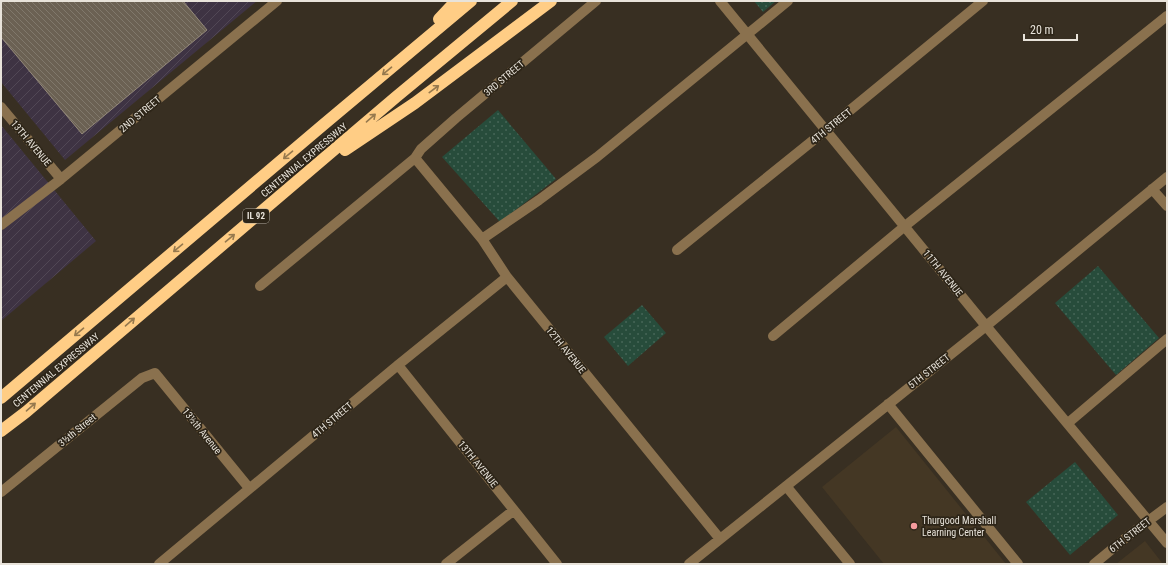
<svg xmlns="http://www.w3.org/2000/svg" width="1168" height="565" font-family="'Roboto Condensed',sans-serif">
<defs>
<pattern id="industrial-furrows" width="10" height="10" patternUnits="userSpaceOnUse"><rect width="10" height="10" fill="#3e3343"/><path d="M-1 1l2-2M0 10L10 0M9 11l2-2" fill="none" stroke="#514755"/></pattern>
<pattern id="grass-dots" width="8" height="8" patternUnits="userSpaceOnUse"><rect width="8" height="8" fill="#274c3b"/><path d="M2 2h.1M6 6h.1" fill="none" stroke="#466657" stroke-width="1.8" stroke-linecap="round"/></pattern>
<pattern id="building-back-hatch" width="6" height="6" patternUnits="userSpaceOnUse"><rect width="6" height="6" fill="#6b6153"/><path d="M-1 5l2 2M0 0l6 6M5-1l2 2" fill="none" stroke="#80786b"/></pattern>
</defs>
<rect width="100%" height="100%" fill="#382f22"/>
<path fill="url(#industrial-furrows)" d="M1,1H257L65,160L1,82Z
M1,125L96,241L1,321Z"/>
<path fill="#443724" d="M896,427L1006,564H884L822,487Z
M1145,541L1163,564H1116Z"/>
<path fill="url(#grass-dots)" d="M754,1H776L763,12Z
M498,110L556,179L500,222L442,157Z
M1098,266L1159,338L1116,375L1055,303Z
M642,305L666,333L628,366L604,337Z
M1075,462L1118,515L1070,555L1026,502Z"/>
<path fill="url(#building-back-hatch)" stroke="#94897a" d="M1,1H183L207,30L82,134L1,37Z"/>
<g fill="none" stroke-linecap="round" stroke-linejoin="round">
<path stroke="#8a714e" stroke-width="10" d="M720,1L986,326L1167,543
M1,107L61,179
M415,158L482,239L507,277L720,539
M1152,189L1167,206
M1,225L61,179L277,1
M482,239L539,200L597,157L788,1
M677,250L826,130L983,1
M260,286L415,158L421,149L456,118L596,1
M773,336L905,226L1167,16
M398,365L557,564
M888,404L1018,564
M1068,423L1167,339
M786,486L850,564
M1,492L142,378L155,373L249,488
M159,564L398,365L507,277
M446,564L514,510
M689,564L986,326L1167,177
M1094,564L1128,536L1167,507"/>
<path stroke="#ffcd85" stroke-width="12" d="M439,19L456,1
M345,150L415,103L551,1
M1,398L323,125L471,1
M1,431L26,412L396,97L512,1"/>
</g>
<defs><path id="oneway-shaft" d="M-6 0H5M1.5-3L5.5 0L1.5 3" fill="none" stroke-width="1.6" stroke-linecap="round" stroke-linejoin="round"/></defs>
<g stroke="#96794e">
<use href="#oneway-shaft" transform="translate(387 71) rotate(140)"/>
<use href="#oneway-shaft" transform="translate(434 89) rotate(-37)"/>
<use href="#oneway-shaft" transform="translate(371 118) rotate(-41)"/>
<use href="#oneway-shaft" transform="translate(288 155) rotate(140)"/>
<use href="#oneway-shaft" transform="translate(230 238) rotate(-40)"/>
<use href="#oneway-shaft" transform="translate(178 248) rotate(140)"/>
<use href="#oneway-shaft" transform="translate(130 322) rotate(-41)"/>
<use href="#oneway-shaft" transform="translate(79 332) rotate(140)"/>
<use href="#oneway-shaft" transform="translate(31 407) rotate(-41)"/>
</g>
<circle fill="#f59b9d" stroke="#2d2518" stroke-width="1.5" cx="914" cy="526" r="4"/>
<g text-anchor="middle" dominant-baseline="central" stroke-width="3.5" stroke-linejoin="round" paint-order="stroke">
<rect fill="#2d2518" stroke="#b0aaa0" stroke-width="1" x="243" y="209" width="26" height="14" rx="3"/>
<g font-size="9" font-weight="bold" fill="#e8e3da">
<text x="256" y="216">IL 92</text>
</g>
<g font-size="10" fill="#e8e3da" stroke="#2d2518">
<text transform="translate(504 78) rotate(-40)">3RD STREET</text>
<text transform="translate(140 114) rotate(-40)">2ND STREET</text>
<text transform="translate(831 126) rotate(-39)">4TH STREET</text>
<text transform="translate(31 143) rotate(50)">13TH AVENUE</text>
<text transform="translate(304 160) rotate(-40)">CENTENNIAL EXPRESSWAY</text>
<text transform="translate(943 273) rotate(51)">11TH AVENUE</text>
<text transform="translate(566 350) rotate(51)">12TH AVENUE</text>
<text transform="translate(56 370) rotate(-40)">CENTENNIAL EXPRESSWAY</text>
<text transform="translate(929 371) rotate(-38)">5TH STREET</text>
<text transform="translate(332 420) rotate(-40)">4TH STREET</text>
<text transform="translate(77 430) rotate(-39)">3½th Street</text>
<text transform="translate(202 431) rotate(51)">13½th Avenue</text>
<text transform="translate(478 464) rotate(51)">13TH AVENUE</text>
<text transform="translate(1130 535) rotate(-38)">6TH STREET</text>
</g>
<g font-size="10" fill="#e8e3da" stroke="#2d2518" text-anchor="start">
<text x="922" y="520">Thurgood Marshall<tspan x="922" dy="12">Learning Center</tspan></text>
</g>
</g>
<rect width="1168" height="565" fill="none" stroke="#e8e3da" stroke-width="4"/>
<path d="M1024 34v6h53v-6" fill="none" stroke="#e8e3da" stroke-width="2"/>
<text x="1030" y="34" font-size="12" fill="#e8e3da" stroke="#2d2518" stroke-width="3" paint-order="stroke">20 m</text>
</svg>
